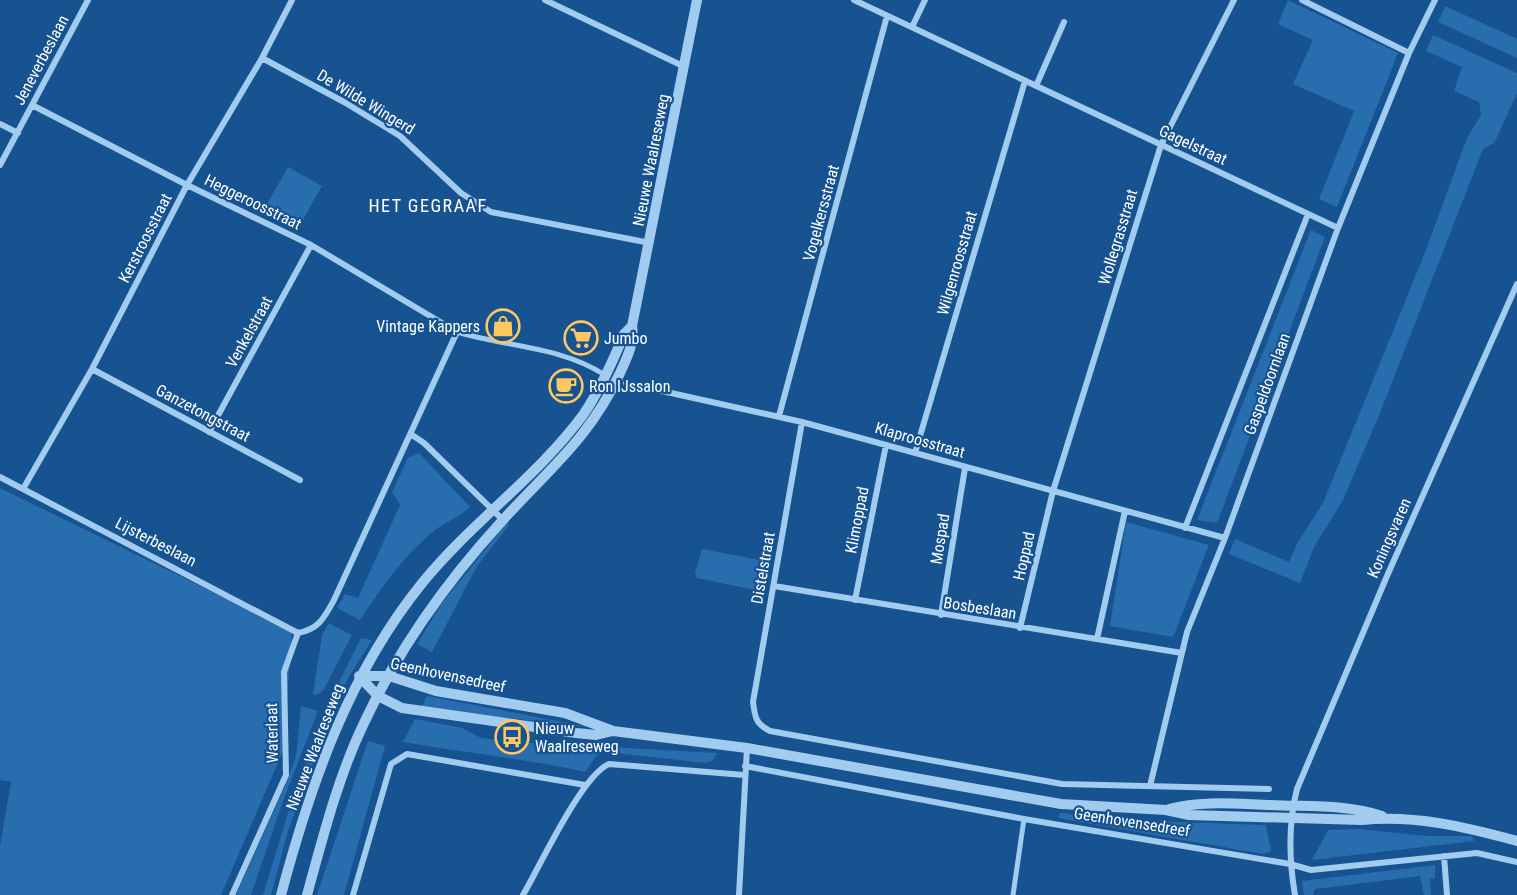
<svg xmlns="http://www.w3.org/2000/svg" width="1517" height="895" font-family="'Roboto Condensed',sans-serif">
<rect width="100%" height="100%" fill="#165390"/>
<path fill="#286eaf" d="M1288,0L1398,53L1337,207L1319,199L1354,111L1293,84L1313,40L1278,24Z
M1445,6L1517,39V58L1438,22Z
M1433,35L1517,73V93L1498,135L1494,143L1483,149L1380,413L1343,500L1314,547L1300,583L1229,554L1235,539L1289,562L1298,542L1323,503L1424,255L1467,138L1481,115L1479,102L1454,91L1462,67L1426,51Z
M288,167L322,186L300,225L266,206Z
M1311,230L1325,237L1217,523L1197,520Z
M419,453L470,507C460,517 446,522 435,530C405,554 381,588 360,620L337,608L345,594L358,598L400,505L392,492L408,458Z
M0,488L292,631L283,751L221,895H0V846L11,782L0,780Z
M1126,522L1209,545L1173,637L1110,626Z
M507,523L509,525L477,566L432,652L417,644L442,603Z
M702,549L766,561L760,591L697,578L695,573Z
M329,623L352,635L323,691L315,695L313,694L322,635Z
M361,638L372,640L347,680L337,702L332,699L333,694Z
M427,696L589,727L453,712L422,706Z
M301,706L318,711L283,801L251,895H236L286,784L296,756Z
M323,718L329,720L288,831L271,895H263L291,803Z
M415,719L462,728L481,738L517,742L717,753L713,761L706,763L606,752L597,755L585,772C525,758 463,753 403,742Z
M368,741L385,746L344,895H317Z
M1060,813L1147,821L1266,825L1271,851L1263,854L1058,818Z
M1358,829L1428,836H1472L1474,841L1312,860L1328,830Z
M1435,865V878L1430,879L1431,895H1424L1420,876L1315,889L1313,895H1304L1302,881Z"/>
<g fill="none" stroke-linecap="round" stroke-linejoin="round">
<path stroke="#a2cbf0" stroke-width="5" d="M457,332C507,347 560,346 605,375
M1013,895L1024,819"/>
<path stroke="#a2cbf0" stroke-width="6" d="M545,0L685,67
M854,0L1338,228
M1302,0L1409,53
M912,27L925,0
M262,58L344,102L400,136L461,193L491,212L650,243
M1036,86L1064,22
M32,105L187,185L311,245L457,332L334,600C324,618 319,629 298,633
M0,124L18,133
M0,165L88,0
M92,369L300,480
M626,383L802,422L1225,538
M779,416L887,16
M802,422L753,702C755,718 756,724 770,731L1062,784L1269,789
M209,432L311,245
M412,435L424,443L503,520
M915,453L1025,81
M0,477L298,633
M23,489L92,369L187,185L262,58L292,0
M1185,528L1308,214
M774,586L1182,653
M855,600L886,445
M941,615L965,468
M1020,628L1053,491L1161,145L1234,0
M1097,639L1125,511
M745,766L1024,819L1290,864L1311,870L1477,853L1517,862
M1150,786L1187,632L1225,538L1338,228L1409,53L1435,0
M1444,856L1447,895
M232,895L286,775L284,672L298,633
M353,895L391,764L407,754L585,785
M523,895C540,866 582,775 609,764L744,775
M739,895L747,748
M1295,895C1289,860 1288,824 1297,789L1387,576L1517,284"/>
<path stroke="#a2cbf0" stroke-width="10" d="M359,676H389L436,691L565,713L613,731L747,748L1061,804L1166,810L1189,815L1362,820C1416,815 1466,827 1517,841
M359,676L378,696L402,708L576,733L596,735L613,731
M1169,809C1203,800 1237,804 1271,805C1309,807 1346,804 1382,816
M281,895C311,783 349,673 423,582C472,522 537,477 583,415C600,390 613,361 624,334L632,326
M307,895C323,837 338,777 364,723C398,650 448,580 502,521C549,469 589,439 620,373C627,358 635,342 632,326L697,0"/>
</g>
<defs>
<g id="shop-ring" transform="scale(1.725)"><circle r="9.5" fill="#165390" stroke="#ffc761" stroke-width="1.5"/><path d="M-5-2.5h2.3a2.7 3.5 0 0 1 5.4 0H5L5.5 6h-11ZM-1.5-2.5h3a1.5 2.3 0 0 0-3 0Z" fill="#ffc761"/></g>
<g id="supermarket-ring" transform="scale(1.725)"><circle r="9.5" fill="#165390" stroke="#ffc761" stroke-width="1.5"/><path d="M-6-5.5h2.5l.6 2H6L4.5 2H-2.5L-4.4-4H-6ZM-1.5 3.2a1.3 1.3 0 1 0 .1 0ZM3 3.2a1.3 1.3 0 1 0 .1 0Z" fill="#ffc761"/></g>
<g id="cafe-ring" transform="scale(1.725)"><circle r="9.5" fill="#165390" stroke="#ffc761" stroke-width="1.5"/><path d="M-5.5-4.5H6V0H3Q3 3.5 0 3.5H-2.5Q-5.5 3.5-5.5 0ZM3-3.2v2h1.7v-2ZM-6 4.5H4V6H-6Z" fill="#ffc761"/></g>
<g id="bus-ring" transform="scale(1.725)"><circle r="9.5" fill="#165390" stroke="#ffc761" stroke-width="1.5"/><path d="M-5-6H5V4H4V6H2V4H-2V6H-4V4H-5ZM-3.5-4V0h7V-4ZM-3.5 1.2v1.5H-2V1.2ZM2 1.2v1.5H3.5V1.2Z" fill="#ffc761"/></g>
</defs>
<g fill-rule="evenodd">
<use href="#shop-ring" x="503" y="326"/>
<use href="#supermarket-ring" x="581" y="338"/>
<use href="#cafe-ring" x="566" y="386"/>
<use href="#bus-ring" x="512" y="737"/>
</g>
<g text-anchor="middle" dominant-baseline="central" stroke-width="4.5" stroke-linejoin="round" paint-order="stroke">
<g font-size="16" fill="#fff" stroke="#165390">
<text transform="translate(41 60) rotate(-62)">Jeneverbeslaan</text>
<text transform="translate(366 102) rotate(31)">De Wilde Wingerd</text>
<text transform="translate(1193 145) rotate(25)">Gagelstraat</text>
<text transform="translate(651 160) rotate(-79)">Nieuwe Waalreseweg</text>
<text transform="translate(253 202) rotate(26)">Heggeroosstraat</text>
<text transform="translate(821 213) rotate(-75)">Vogelkersstraat</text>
<text transform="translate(1118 237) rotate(-73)">Wollegrasstraat</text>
<text transform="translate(145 238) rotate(-63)">Kerstroosstraat</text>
<text transform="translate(957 263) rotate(-74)">Wilgenroosstraat</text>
<text transform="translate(249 332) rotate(-61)">Venkelstraat</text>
<text transform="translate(1267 384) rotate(-70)">Gaspeldoornlaan</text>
<text transform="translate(203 413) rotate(28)">Ganzetongstraat</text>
<text transform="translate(920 440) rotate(16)">Klaproosstraat</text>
<text transform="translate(857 520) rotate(-79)">Klimoppad</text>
<text transform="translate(1389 538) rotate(-66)">Koningsvaren</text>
<text transform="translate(940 539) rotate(-81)">Mospad</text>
<text transform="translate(156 542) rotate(27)">Lijsterbeslaan</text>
<text transform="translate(1024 556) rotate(-77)">Hoppad</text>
<text transform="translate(763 568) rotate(-80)">Distelstraat</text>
<text transform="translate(980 608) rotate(9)">Bosbeslaan</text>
<text transform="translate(448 675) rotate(12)">Geenhovensedreef</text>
<text transform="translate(272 733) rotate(-91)">Waterlaat</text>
<text transform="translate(315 747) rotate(-69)">Nieuwe Waalreseweg</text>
<text transform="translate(1132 822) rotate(9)">Geenhovensedreef</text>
</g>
<g font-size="16" fill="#fff" stroke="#165390" text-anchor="start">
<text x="480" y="326" text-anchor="end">Vintage Kappers</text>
<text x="604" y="338">Jumbo</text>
<text x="589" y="386">Ron IJssalon</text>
<text x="535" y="728">Nieuw<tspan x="535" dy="18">Waalreseweg</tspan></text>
</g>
<g font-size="18" letter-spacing="1.5" fill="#fff" stroke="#165390">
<text x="428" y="205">HET GEGRAAF</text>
</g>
</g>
</svg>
